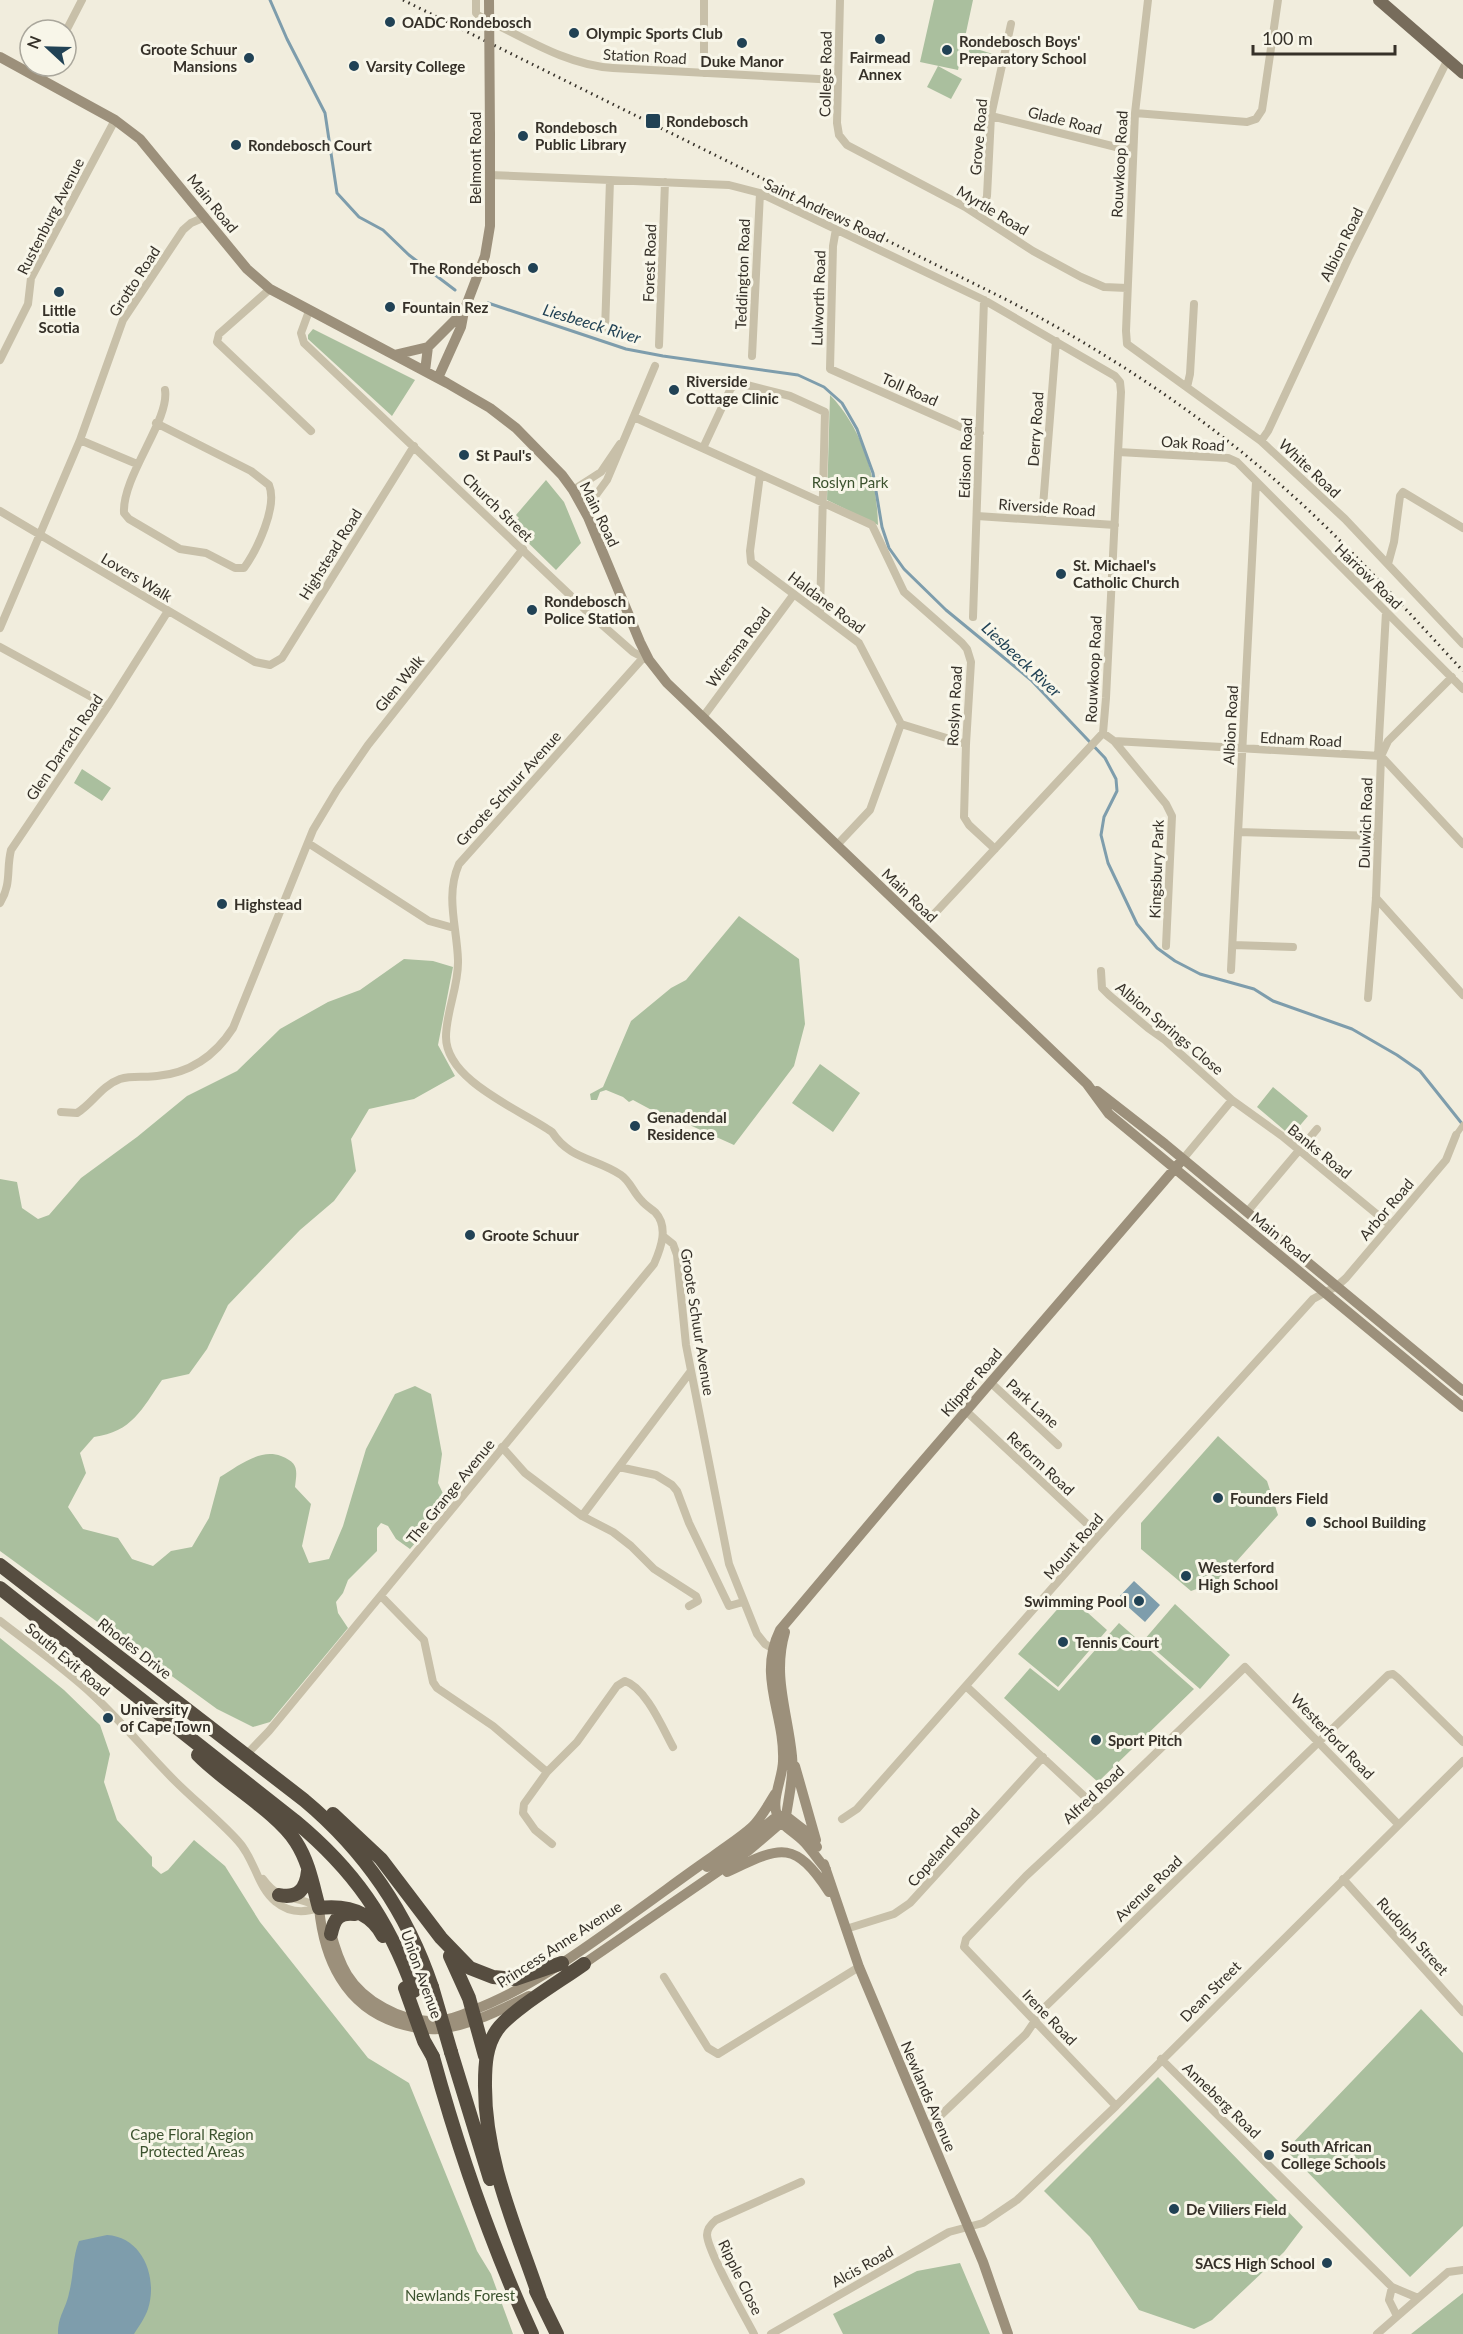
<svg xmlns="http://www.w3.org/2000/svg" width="1463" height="2334" font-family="Lato,sans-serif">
<rect width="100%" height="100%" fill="#f1eddd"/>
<path fill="#aabf9e" d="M934,0H973L958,70L920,62Z
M970,47L993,54L990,64L967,58Z
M938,66L962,79L951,99L927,87Z
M313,329L415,380L392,416L308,339V335Z
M830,395C863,429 877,479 878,525L827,500Z
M546,480L564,502L581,543L556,570L511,526L519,518L516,515Z
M82,769L111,788L102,801L74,783Z
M739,916L799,959L805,1024L794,1066L734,1145L674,1118L672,1121L633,1100L629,1102L623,1097L606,1090L600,1092L597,1100H591L590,1094L603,1087L631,1021L671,988L686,980Z
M404,959L433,961L453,967L438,1045L455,1076L414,1099L369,1109L351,1139L356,1171L334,1201L300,1230L228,1305L207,1349L189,1374L162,1380C142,1409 132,1432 94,1437L80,1453L86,1473L68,1507L83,1529L118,1538L132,1559L153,1566L171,1551L192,1547L209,1518L220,1477C238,1466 260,1448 281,1456C299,1463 297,1470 295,1487L311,1504L302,1546L309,1563L329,1559L343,1526L366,1449L395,1394L415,1386L431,1394L442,1454L438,1483L448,1504L410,1549L396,1539L388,1526L381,1523L377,1528V1551L348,1580L343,1593L336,1602L338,1613L348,1628L270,1722L253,1727L217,1709L0,1551V1179L17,1182L22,1208L38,1219L49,1215L81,1178L137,1137L187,1096L237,1071L280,1029L328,1002L360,990Z
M820,1064L860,1093L833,1132L792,1103Z
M1273,1087L1308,1116L1291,1136L1257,1107Z
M1218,1436L1267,1481L1278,1515L1219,1581L1191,1591L1141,1549V1523Z
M1069,1596L1107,1630L1058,1687L1018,1654Z
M1175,1604L1230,1655L1200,1689L1144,1640Z
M1119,1623L1194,1689L1098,1782L1004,1698L1030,1668L1059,1691Z
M0,1638L64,1690L100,1725L110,1754L104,1782L117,1820L152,1857V1866L161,1874L168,1870L194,1840L225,1866L260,1922L368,2058L409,2083L477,2251L491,2274L513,2334H0Z
M1421,2009L1463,2053V2226L1410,2277L1286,2150Z
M1158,2077L1303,2227L1284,2252L1212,2320L1194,2329L1139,2310L1090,2237L1044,2191Z
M960,2263L990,2334H843L833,2314L917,2271Z
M1463,2293V2334H1411Z"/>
<path fill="#7e9dac" d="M1134,1581L1160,1605L1145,1622L1118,1598Z
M107,2235C143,2237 158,2278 148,2309C145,2318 139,2326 134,2334H58C58,2315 66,2309 69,2293C74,2275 72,2259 79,2241Z"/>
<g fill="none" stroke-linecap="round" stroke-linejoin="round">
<path stroke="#7e9dac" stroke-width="3" d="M270,0L287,39L325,113L337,193L359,217L383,230L409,255L455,290
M488,303L626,349L663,356L798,375L824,387L842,403L857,429L873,473L882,527L889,548L904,569L946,610L1031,680L1105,758L1116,779L1117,791L1104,817L1101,835L1108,863L1137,924L1157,948L1175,961L1200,974L1254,989L1273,1001L1352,1029L1397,1055L1420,1071L1463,1125"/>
<path stroke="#c8c0a9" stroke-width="6" d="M1456,1135L1463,1125"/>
<path stroke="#c8c0a9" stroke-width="8" d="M476,0V13L479,16C522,36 565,65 613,68L837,80
M840,0L837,123L839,135L847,145L965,207L1033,251L1081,277L1104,287L1127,288
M1148,0L1135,113L1126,331L1127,344L1261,441L1345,519L1463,644
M66,31L82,0
M704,73V0
M41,80L49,66
M1135,113L1247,122L1256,119L1262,110L1278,0
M991,116L1116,147L1133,148
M490,175L729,185L760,193L984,300L1115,376L1120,382L1121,392L1106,698L1103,733L922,927
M981,217L987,196L991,116L1011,24
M836,229L833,246L830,369L961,427L980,433
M270,289L219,334L217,342L311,431
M309,311L301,333L304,343L592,616L633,652L648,660
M605,331L610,180
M659,345L665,182
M752,356L760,193
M0,360L28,304L31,278L115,120
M1187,387L1190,374L1194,304
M634,417L872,525L904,592L962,643L967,649L971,662L966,744L964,817L969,825L995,849
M156,423L251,471L269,485C278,506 257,550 244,568H235L206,553L180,549L129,519L124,513C122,476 170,420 165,390
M80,440L137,464
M1261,441L1268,431L1348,259L1448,59
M703,448L731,388L739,383L790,396L825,412L820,613
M1118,452L1228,458L1237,462L1463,689
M760,475L750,551L751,562L859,643L901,724L870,810L837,845
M573,490L601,472L620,444
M581,505L596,495L607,480L655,366
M0,511L255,662L270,665L282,658L414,446
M977,516L1115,525
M1042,519L1056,341
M1388,564L1394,542L1400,496L1403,492L1463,528
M973,617L984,300
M0,628L80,440L123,320L183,230L191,223L205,217
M0,647L108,706
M703,717L794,594
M901,724L966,744
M1103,733L1114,741L1381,756L1463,844
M1114,741L1166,804L1172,816L1166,946
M1378,756L1386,612
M1238,832L1378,836
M308,843L429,921L454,928
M1376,898L1463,995
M0,903C12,883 6,870 11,850L108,706L168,611
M1233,945L1293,947
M1231,970L1256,482
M1101,971L1102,988L1109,995L1148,1028L1165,1040L1232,1100L1282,1136L1390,1225
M1368,998L1376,898L1381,756L1388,741L1452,677
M61,1112L77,1113C93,1103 101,1086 120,1079C133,1075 145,1078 157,1076C191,1073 215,1056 233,1028L313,830L337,790L368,745L523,549
M1183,1159L1232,1100
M1247,1212L1317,1129
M663,1236L673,1244L677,1255L686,1345L729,1564L757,1634L765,1644L777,1651
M990,1382L1058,1445
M966,1411L1099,1535
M502,1447L525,1473L582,1516L613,1532L631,1546L654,1569L696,1596L698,1601L689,1606
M619,1467L656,1475L672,1485L677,1491L689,1523L729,1606L743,1602
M582,1516L691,1371
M381,1596L424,1640L433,1682L437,1688L493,1726L547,1772L524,1804L523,1813L535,1830L552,1844
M0,1621C31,1645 64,1668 93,1695C122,1722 147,1753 175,1781C195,1801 219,1820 238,1841C255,1859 257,1887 276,1902C289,1913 304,1913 319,1908
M967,1687L1098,1809
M246,1755L269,1731L654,1264C661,1248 669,1227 655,1212C650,1208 645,1205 641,1200C633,1192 630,1181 621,1175C596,1158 570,1160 552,1132C521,1110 446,1081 446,1037C446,1011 459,986 458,960C457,927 445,896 459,864L643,658
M547,1772L577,1742L617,1686L625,1681C646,1688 663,1729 673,1747
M842,1819L857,1809L1099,1535L1313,1299L1337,1286L1346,1278L1446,1160L1456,1135
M263,1879C282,1905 296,1893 317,1907
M1343,1879L1463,2012
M846,1929L894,1914L910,1903L1043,1757
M664,1977L708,2048L718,2054L859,1967
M1161,2059L1392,2287L1418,2298
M1116,2106L964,1947L966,1939L1026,1876L1098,1809L1245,1667L1398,1824
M926,2127L941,2115L1026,2034L1043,2009L1388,1675L1393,1674L1398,1678L1463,1742
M1392,2287L1389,2300L1397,2316
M754,2334C744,2315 708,2252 707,2235C707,2228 711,2224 716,2220L801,2182
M771,2334L949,2232L983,2223L1017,2200L1116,2106L1463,1761
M1377,2334L1448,2272L1463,2270"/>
<path stroke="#9c907b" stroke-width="10" d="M0,57L115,120L140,139L247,269L270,289L447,383L490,408L516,428L562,475L573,490L588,517L640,642L649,660L667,683L1087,1084L1109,1114L1463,1407
M394,355L428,347
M425,371L428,347L464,311
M438,378L461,327L464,311L485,256L490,226V134
M1097,1091L1165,1144L1463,1391
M795,1766L816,1840
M786,1816L804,1830L817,1847
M824,1864L859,1967L983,2262L1008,2334
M707,1867L740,1847L777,1816H783
M826,1869C819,1861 813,1852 806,1844C798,1834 782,1827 777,1815C771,1799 783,1777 783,1761C785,1714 757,1677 780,1630L904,1483L1183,1159
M727,1872C779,1848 793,1837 829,1892
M319,1908C324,1959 345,2006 397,2023C410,2027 424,2030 438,2029C469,2026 501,2010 529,1996
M330,1929C339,1965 349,1989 384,2008C400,2017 418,2022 436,2021C448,2020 460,2016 471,2011C532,1988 585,1948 638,1910C662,1893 687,1874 712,1857C725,1847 740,1838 752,1827C762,1817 768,1805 775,1794
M579,1967L748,1851L782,1822L786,1816C789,1796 794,1776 792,1756C788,1713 772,1676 785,1632"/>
<path stroke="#776c5b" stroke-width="12" d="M1379,0L1463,73"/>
<path stroke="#564d40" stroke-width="14" d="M0,1565L304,1800C365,1851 407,1912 432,1987
M0,1588L295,1821C354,1870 388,1919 414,1991
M198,1755C224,1782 277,1812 296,1842C309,1862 313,1886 319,1908C346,1905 370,1911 383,1936
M333,1814L381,1859L441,1938L470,1968L493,1977L515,1979L562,1963
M279,1895C298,1899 306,1889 308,1871
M331,1934C334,1919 339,1912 355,1914
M450,1956L469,1998L485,2056
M451,2052L490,2179
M433,2057C459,2152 491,2244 532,2334
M536,2291L557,2334
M540,2299C516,2228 484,2159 485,2083C485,2065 486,2046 497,2030C511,2010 562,1980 584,1964"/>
<path stroke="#363129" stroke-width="3" stroke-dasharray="1.5 4.5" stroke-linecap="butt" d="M403,0L1011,302C1100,349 1184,403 1261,468C1334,529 1398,601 1463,671"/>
<path stroke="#9c907b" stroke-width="10" d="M489,0L490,134"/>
<path stroke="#564d40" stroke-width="14" d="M432,1987L451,2052
M405,1988L424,2041L433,2057"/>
</g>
<g fill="#214255" stroke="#f8f6e9" stroke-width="2">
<circle cx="390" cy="22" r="6"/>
<circle cx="574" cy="33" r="6"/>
<circle cx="880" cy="39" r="6"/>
<circle cx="742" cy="43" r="6"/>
<circle cx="947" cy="50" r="6"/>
<circle cx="249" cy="58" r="6"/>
<circle cx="354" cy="66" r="6"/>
<rect x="645" y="113" width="16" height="16" rx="3"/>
<circle cx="523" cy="136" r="6"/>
<circle cx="236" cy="145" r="6"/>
<circle cx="533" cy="268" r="6"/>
<circle cx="59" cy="292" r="6"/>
<circle cx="390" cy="307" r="6"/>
<circle cx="674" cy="390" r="6"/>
<circle cx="464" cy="455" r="6"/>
<circle cx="1061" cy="574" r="6"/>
<circle cx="532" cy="610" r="6"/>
<circle cx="222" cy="904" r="6"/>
<circle cx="635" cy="1126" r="6"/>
<circle cx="470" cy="1235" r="6"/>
<circle cx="1218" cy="1498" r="6"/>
<circle cx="1311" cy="1522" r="6"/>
<circle cx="1186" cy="1576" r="6"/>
<circle cx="1139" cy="1601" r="6"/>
<circle cx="1063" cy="1642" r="6"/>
<circle cx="108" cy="1718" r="6"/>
<circle cx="1096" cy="1740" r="6"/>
<circle cx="1269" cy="2155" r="6"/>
<circle cx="1174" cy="2209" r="6"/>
<circle cx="1327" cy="2263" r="6"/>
</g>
<g text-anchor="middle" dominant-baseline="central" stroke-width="6" stroke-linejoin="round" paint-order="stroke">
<g font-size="15" font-weight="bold" fill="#363129" stroke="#f8f6e9" text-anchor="start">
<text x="402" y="22">OADC Rondebosch</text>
<text x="586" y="33">Olympic Sports Club</text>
<text x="959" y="41">Rondebosch Boys'<tspan x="959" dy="17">Preparatory School</tspan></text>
<text x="237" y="49" text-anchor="end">Groote Schuur<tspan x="237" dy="17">Mansions</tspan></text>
<text x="880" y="57" text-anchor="middle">Fairmead<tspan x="880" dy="17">Annex</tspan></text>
<text x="742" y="61" text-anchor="middle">Duke Manor</text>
<text x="366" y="66">Varsity College</text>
<text x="666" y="121">Rondebosch</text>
<text x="535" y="127">Rondebosch<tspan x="535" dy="17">Public Library</tspan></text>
<text x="248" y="145">Rondebosch Court</text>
<text x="521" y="268" text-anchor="end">The Rondebosch</text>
<text x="402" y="307">Fountain Rez</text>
<text x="59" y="310" text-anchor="middle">Little<tspan x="59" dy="17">Scotia</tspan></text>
<text x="686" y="381">Riverside<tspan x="686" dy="17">Cottage Clinic</tspan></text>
<text x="476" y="455">St Paul's</text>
<text x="1073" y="565">St. Michael's<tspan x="1073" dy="17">Catholic Church</tspan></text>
<text x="544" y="601">Rondebosch<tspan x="544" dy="17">Police Station</tspan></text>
<text x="234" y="904">Highstead</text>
<text x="647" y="1117">Genadendal<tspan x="647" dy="17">Residence</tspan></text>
<text x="482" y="1235">Groote Schuur</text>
<text x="1230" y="1498">Founders Field</text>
<text x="1323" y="1522">School Building</text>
<text x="1198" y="1567">Westerford<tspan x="1198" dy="17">High School</tspan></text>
<text x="1127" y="1601" text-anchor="end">Swimming Pool</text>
<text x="1075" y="1642">Tennis Court</text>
<text x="120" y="1709">University<tspan x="120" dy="17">of Cape Town</tspan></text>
<text x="1108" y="1740">Sport Pitch</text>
<text x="1281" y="2146">South African<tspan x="1281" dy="17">College Schools</tspan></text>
<text x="1186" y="2209">De Viliers Field</text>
<text x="1315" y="2263" text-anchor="end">SACS High School</text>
</g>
<g font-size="15" fill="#363129" stroke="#f8f6e9">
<text transform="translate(645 56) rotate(3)">Station Road</text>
<text transform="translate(825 74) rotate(-89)">College Road</text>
<text transform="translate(1065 120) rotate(14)">Glade Road</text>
<text transform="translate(978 137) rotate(-85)">Grove Road</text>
<text transform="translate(475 158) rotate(-90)">Belmont Road</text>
<text transform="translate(1119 164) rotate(-87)">Rouwkoop Road</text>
<text transform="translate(213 203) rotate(51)">Main Road</text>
<text transform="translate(825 210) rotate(25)">Saint Andrews Road</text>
<text transform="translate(993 210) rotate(31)">Myrtle Road</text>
<text transform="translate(50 216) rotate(-63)">Rustenburg Avenue</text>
<text transform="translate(1341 244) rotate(-64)">Albion Road</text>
<text transform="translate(649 263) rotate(-88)">Forest Road</text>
<text transform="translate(742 274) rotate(-88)">Teddington Road</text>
<text transform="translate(134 281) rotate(-57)">Grotto Road</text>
<text transform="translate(818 298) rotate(-88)">Lulworth Road</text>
<text transform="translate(910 389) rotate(24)">Toll Road</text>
<text transform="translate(1035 429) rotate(-86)">Derry Road</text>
<text transform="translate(1193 443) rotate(4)">Oak Road</text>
<text transform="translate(965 458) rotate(-88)">Edison Road</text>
<text transform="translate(1310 468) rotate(43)">White Road</text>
<text transform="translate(498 507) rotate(44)">Church Street</text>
<text transform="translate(1047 507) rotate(4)">Riverside Road</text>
<text transform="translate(600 514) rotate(64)">Main Road</text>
<text transform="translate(330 554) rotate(-58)">Highstead Road</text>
<text transform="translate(1369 576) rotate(44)">Harrow Road</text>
<text transform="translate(137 577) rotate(31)">Lovers Walk</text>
<text transform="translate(827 602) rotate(37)">Haldane Road</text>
<text transform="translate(738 647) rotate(-53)">Wiersma Road</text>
<text transform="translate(1093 669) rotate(-87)">Rouwkoop Road</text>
<text transform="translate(399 683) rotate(-51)">Glen Walk</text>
<text transform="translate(954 706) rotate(-87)">Roslyn Road</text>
<text transform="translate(1230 725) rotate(-87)">Albion Road</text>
<text transform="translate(1301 739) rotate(3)">Ednam Road</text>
<text transform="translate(64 747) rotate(-56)">Glen Darrach Road</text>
<text transform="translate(508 788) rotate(-48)">Groote Schuur Avenue</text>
<text transform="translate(1365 823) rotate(-88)">Dulwich Road</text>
<text transform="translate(1156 869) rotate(-88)">Kingsbury Park</text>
<text transform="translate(910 895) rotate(44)">Main Road</text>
<text transform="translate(1170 1028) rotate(40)">Albion Springs Close</text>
<text transform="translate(1320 1151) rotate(39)">Banks Road</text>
<text transform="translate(1386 1209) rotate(-50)">Arbor Road</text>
<text transform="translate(1281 1237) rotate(39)">Main Road</text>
<text transform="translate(698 1322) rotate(81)">Groote Schuur Avenue</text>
<text transform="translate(971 1382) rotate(-49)">Klipper Road</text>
<text transform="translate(1033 1403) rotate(42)">Park Lane</text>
<text transform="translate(1041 1463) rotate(43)">Reform Road</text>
<text transform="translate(450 1491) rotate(-51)">The Grange Avenue</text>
<text transform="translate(1073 1546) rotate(-49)">Mount Road</text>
<text transform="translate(135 1648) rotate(38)">Rhodes Drive</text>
<text transform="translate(68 1659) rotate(40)">South Exit Road</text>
<text transform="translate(1333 1736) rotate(46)">Westerford Road</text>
<text transform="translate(1093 1794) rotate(-43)">Alfred Road</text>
<text transform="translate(943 1847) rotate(-48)">Copeland Road</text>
<text transform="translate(1148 1888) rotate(-44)">Avenue Road</text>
<text transform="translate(1413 1936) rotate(48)">Rudolph Street</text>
<text transform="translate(559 1944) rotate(-33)">Princess Anne Avenue</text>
<text transform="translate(422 1974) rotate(70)">Union Avenue</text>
<text transform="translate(1210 1991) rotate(-45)">Dean Street</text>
<text transform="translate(1050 2017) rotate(46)">Irene Road</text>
<text transform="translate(929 2096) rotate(67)">Newlands Avenue</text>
<text transform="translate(1222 2100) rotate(44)">Anneberg Road</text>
<text transform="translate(862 2266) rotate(-29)">Alcis Road</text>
<text transform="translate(741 2277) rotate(64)">Ripple Close</text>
</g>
<g font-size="15" fill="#3b522e" stroke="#f8f6e9">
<text x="850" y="482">Roslyn Park</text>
<text x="192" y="2134">Cape Floral Region<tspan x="192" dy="17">Protected Areas</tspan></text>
<text x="460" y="2295">Newlands Forest</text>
</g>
<g font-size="16" font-style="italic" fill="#214255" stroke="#f8f6e9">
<text transform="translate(592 323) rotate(17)">Liesbeeck River</text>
<text transform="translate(1022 659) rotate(43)">Liesbeeck River</text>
</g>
</g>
<g transform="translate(48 48) rotate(292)"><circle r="28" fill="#f8f6e9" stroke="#aaa79c" stroke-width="1.5"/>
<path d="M0-4.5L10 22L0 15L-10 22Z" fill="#214255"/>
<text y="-9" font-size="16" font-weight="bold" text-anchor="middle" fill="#363129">N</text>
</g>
<path d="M1253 45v9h142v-9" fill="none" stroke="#363129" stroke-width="3"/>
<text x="1262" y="45" font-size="18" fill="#363129" stroke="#f8f6e9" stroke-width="4.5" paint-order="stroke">100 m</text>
</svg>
